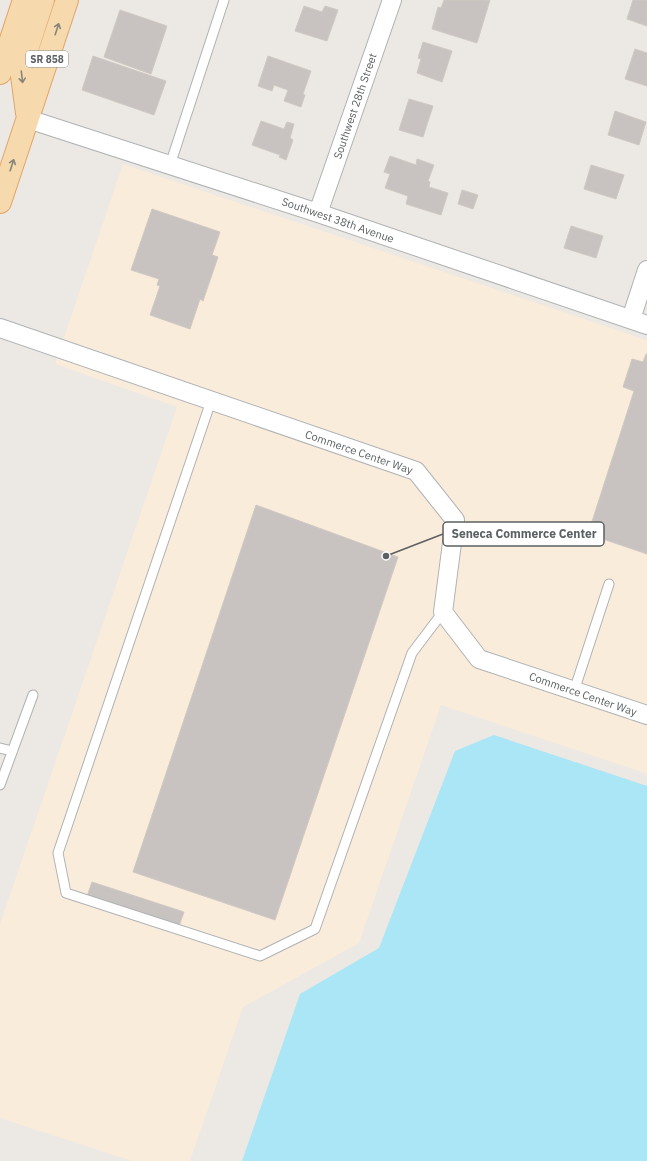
<svg xmlns="http://www.w3.org/2000/svg" width="647" height="1161" font-family="'IBM Plex Sans',sans-serif">
<rect width="100%" height="100%" fill="#ece8e3"/>
<path fill="#faecdb" d="M123,164L647,340V774L441,705L359,943L243,1007L190,1161H132L0,1118V924L177,407L55,364Z"/>
<path fill="#aae6f6" d="M494,735L647,786V1161H242L300,994L379,948L455,751Z"/>
<path fill="#c8c3c0" stroke="#d0c9c2" d="M444,0H490L477,43L432,29L438,7L441,8Z
M633,0H647V26L627,19Z
M304,6L322,12L325,6L338,10L327,41L295,31Z
M120,10L167,26L151,74L104,57Z
M423,42L452,51L442,82L417,73L421,59L418,58Z
M635,49L647,53V86L625,79Z
M93,56L166,81L154,115L82,90Z
M268,56L311,71L303,94L305,95L301,107L284,101L288,90L274,85L272,91L258,86Z
M409,99L433,106L423,137L399,130Z
M615,111L646,122L639,145L608,135Z
M261,121L284,129L287,122L294,124L290,138L293,140L286,160L279,157L280,155L252,145Z
M390,156L416,165L417,159L434,165L428,181L430,182L429,187L448,193L441,215L406,204L408,196L385,188L390,174L384,172Z
M591,165L624,175L616,199L584,189Z
M462,190L478,195L473,209L458,204Z
M152,209L220,232L212,255L218,257L203,301L200,299L190,329L150,315L160,286L157,285L159,279L131,270Z
M571,226L603,236L596,258L564,248Z
M646,354H647V554L588,534L634,391L623,387L632,359L643,362Z
M256,505L398,557L275,920L133,872Z
M92,882L184,912L178,929L86,899Z"/>
<g fill="none" stroke-linecap="round" stroke-linejoin="round">
<g stroke="#afb2b4" stroke-width="11">
<path id="lane" d="M170,165L224,0
M211,401L58,853L66,893L260,956L315,929L412,653L443,612
M574,691L609,584
M0,748L12,751
M0,785L33,695"/>
</g>
<g stroke="#afb2b4" stroke-width="20">
<path id="street" d="M28,119L318,213L647,325
M318,213L392,0
M631,319L647,270
M0,328L416,471L455,520L443,612L479,659L647,715"/>
</g>
<g stroke="#e2a366" stroke-width="24">
<path id="primary" d="M0,73L24,0
M27,113L21,68L43,0
M0,202L67,0"/>
</g>
<use href="#lane" stroke="#fff" stroke-width="9"/>
<use href="#street" stroke="#fff" stroke-width="18"/>
<use href="#primary" stroke="#f6daae" stroke-width="22"/>
</g>
<defs><path id="oneway-shaft" d="M-6 0H5M1.5-3L5.5 0L1.5 3" fill="none" stroke-width="1.6" stroke-linecap="round" stroke-linejoin="round"/></defs>
<g stroke="#8a8579">
<use href="#oneway-shaft" transform="translate(57 29) rotate(-72)"/>
<use href="#oneway-shaft" transform="translate(22 77) rotate(83)"/>
<use href="#oneway-shaft" transform="translate(12 165) rotate(-72)"/>
</g>
<g text-anchor="middle" dominant-baseline="central" stroke-width="4" stroke-linejoin="round" paint-order="stroke">
<rect fill="#fff" stroke="#8c9091" stroke-width="1" x="26" y="51" width="42" height="16" rx="3"/>
<g font-size="10" font-weight="bold" fill="#5b6062">
<text x="47" y="59">SR 858</text>
</g>
<g font-size="11" fill="#5b6062" stroke="#fff">
<text transform="translate(355 106) rotate(-71)">Southwest 28th Street</text>
<text transform="translate(338 220) rotate(19)">Southwest 38th Avenue</text>
<text transform="translate(359 452) rotate(19)">Commerce Center Way</text>
<text transform="translate(583 694) rotate(19)">Commerce Center Way</text>
</g>
</g>
<path fill="none" stroke="#5b6062" stroke-width="1.5" d="M386 556L443 534"/>
<circle fill="#5b6062" stroke="#fff" stroke-width="1.5" cx="386" cy="556" r="4"/>
<rect fill="#fff" stroke="#5b6062" stroke-width="1.5" x="443" y="522" width="161" height="24" rx="4"/>
<g font-size="12" text-anchor="middle" font-weight="bold" fill="#5b6062">
<text x="524" y="538">Seneca Commerce Center</text>
</g>
</svg>
